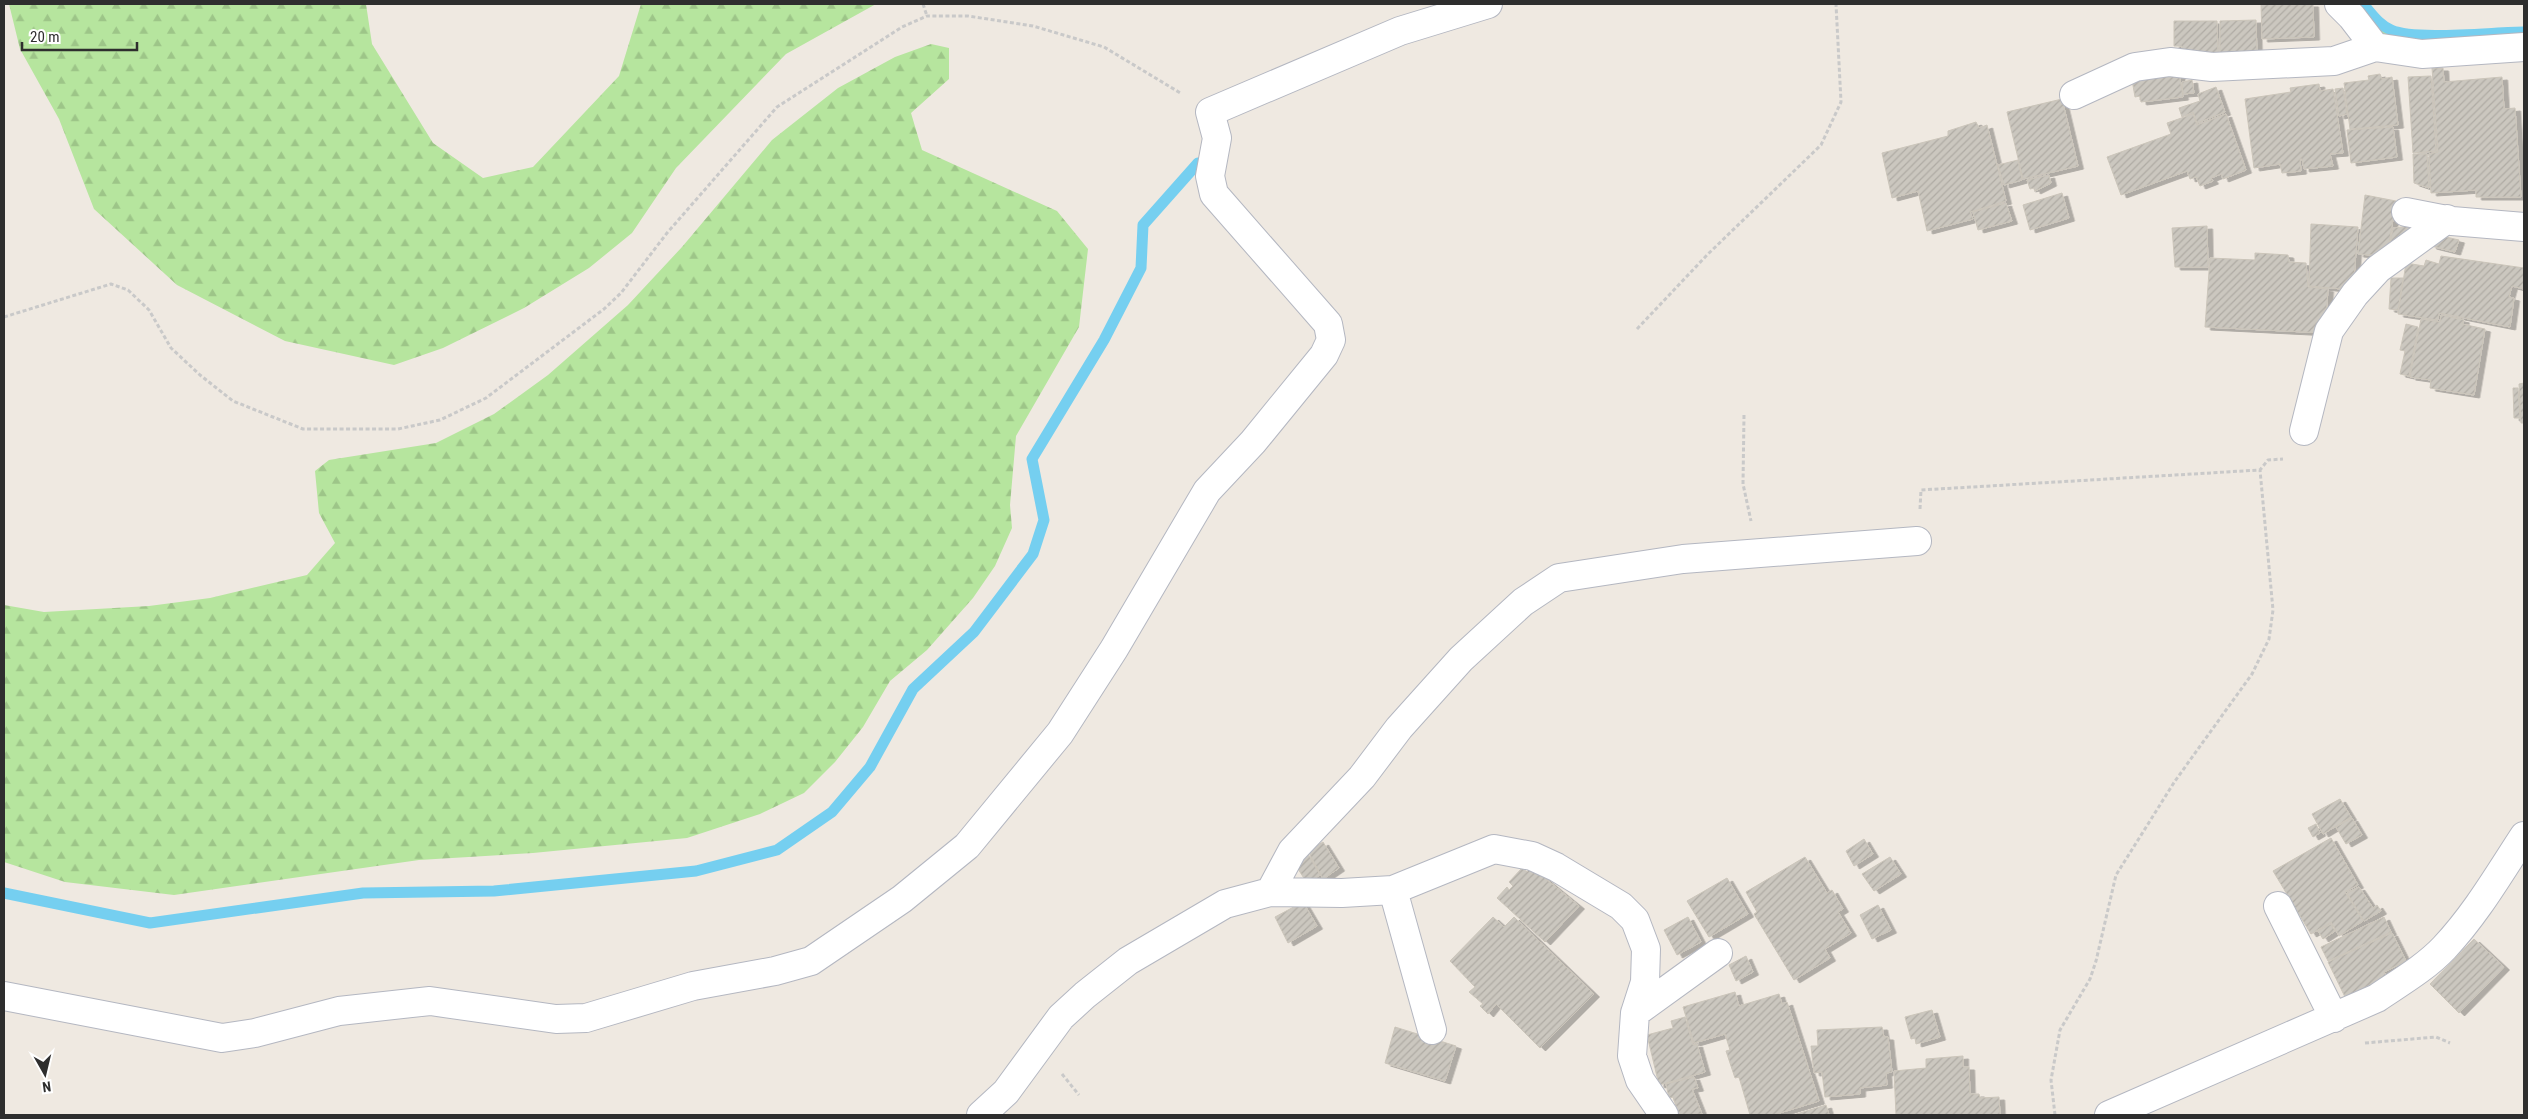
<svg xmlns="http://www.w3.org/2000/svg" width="2528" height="1119" font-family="'Roboto Condensed',sans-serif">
<defs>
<pattern id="grass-tufts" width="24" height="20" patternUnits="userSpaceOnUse" patternTransform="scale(1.25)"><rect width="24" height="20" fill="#b6e59e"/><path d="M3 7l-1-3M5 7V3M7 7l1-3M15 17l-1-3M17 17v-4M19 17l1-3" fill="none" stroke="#9dc588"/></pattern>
<pattern id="forest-firs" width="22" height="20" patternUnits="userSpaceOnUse" patternTransform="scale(1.25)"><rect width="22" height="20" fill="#b6e59e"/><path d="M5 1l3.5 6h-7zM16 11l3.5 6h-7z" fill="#9dc588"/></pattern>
<pattern id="building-hatch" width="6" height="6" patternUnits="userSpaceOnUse" patternTransform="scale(1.25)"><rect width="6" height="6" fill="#cbc7bf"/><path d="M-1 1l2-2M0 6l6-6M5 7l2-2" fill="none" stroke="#afaba4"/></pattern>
<filter id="shadow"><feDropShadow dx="5.5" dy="3" stdDeviation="0" flood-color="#0004"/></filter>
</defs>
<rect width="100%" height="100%" fill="#efe9e1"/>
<path fill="url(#grass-tufts)" d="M2348,4H2359C2368,15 2376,27 2389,33C2410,43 2495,36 2522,36C2485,38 2416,49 2383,34C2368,28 2359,15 2348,4Z"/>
<path fill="url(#forest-firs)" d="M9,4H366L372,44L433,143L483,178L533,167L619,76L641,4H876L786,54L676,168L632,233L589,268L524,308L443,348L394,365L285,341L177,285L94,209L59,119L20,49Z
M931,44L949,48V79L911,113L922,150L1057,211L1088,249L1079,327L1016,436L1010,505L1012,528L995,566L973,598L927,650L890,681L863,727L835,762L804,793L760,814L687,838L533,853L419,860L174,895L65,882L4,862V605L44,612L149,606L210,598L307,575L335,543L319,513L315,471L329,460L436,443L494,414L548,375L628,305L682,247L772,140L838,88L895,57Z"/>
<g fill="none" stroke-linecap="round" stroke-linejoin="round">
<path stroke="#75cff0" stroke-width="11" d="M2363,4C2372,14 2378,24 2391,30C2415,41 2495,32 2524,32
M4,893L150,923L363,893L494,891L696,871L777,850L832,812L870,767L913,689L974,632L1033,554L1044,520L1032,459L1104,340L1141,268L1143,225L1198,163"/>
</g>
<path fill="url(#building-hatch)" stroke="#cbc5ba" filter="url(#shadow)" d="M2261,4H2313L2314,37L2262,39Z
M2256,20L2257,56L2220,57V21Z
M2174,21H2217L2218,55L2182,52V46H2174Z
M2432,68H2443L2444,82L2502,77L2504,109L2515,108L2521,197H2476V190L2431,193L2429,154L2438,152Z
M2179,73L2183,97L2141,102L2140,96L2135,97L2132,80Z
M2380,74L2382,79L2392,77L2398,125L2350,129L2344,83L2369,80L2368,76Z
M2431,76L2436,151L2413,153L2408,77Z
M2192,80L2194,93L2183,94L2182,82Z
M2319,84L2320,91L2333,89L2343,153L2330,154L2333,166L2304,169L2302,159H2300L2301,171L2282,173L2280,164L2254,168L2245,99L2291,92L2290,88Z
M2216,87L2225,112L2197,123L2193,112L2182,117L2179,108L2200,101L2198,94Z
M2343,88L2347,114L2339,116L2335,89Z
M2062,99L2078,166L2023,179L2007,112Z
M2193,114L2197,125L2226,114L2246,170L2223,179L2221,174L2211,178L2213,181L2200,186L2196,177L2190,179L2187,171L2121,195L2107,157L2171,134L2167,123Z
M1976,122L1979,128L1987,125L2006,201L1970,212L1973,219L1927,231L1918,191L1892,198L1882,153L1948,136V131Z
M2393,127L2397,157L2351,163L2347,130Z
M2413,154H2427L2429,188L2414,183Z
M2018,160L2022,180L2004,185L1998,165Z
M2049,175L2051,183L2035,191L2034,188L2030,189L2027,180Z
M2062,193L2069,218L2030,230L2023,205Z
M2365,195L2396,201L2387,256L2358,254Z
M2006,203L2012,221L1978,230L1973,212Z
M2311,224L2358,227L2353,290L2309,286Z
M2207,226L2208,267H2175L2172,228Z
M2410,226L2413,233L2389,250L2393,228Z
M2433,234L2459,240L2455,252L2431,246Z
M2255,253L2288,255L2289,262L2306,263L2308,287L2328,289L2325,333L2205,327L2210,258L2255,260Z
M2441,256L2524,268V289L2512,286L2509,297L2514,298L2510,327L2439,313L2438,320L2398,314L2406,263L2424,266L2426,260L2439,264Z
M2391,278H2403L2398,310L2389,309Z
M2441,315L2464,320L2462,324L2485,329L2474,395L2430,388L2431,380L2410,377L2421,319L2440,322Z
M2406,324L2418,327L2409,376L2400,374L2405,351L2400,350Z
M2524,383V423H2521L2519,384Z
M2513,388H2518L2520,418H2514Z
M2340,799L2351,817L2323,834L2312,814Z
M2352,818L2362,835L2346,844L2336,827Z
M2316,824L2320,833L2313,837L2308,828Z
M2331,838L2358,885L2345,892L2363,921L2339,936L2331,922L2311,934L2273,871Z
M1864,839L1873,854L1854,866L1846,851Z
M1323,842L1339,868L1323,879L1308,851Z
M1307,852L1320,875L1307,883L1293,861Z
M1805,857L1827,893L1832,890L1843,909L1838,912L1851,933L1825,949L1830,958L1794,980L1754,914L1757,912L1746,892Z
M1890,857L1901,874L1874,891L1862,874Z
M1531,867L1579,906L1545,942L1497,898L1507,887L1509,890L1513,886L1509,882L1522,868L1527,872Z
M1727,878L1748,914L1709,937L1687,901Z
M2359,887L2373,908L2377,905L2381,911L2364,921L2347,893Z
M1303,902L1317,926L1288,943L1275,917Z
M1878,905L1891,930L1872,939L1860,915Z
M1493,917L1504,927L1514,917L1594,994L1540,1048L1496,1004L1488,1014L1480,1006L1483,1004L1469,992L1475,987L1450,961Z
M1688,917L1701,942L1677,955L1664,930Z
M2384,917L2391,932L2328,961L2321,947Z
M2331,924L2335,931L2323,939L2318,931Z
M2392,933L2406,961L2384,972L2387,977L2345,997L2328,962Z
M2474,939L2504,967L2459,1013L2430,984Z
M1746,956L1753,972L1736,981L1729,965Z
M1735,992L1739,1006L1779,994L1782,1004L1787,1002L1819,1101L1773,1115H1750L1739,1077L1735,1078L1726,1051L1730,1050L1725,1034L1694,1043L1683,1007Z
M1932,1010L1940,1037L1916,1044L1915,1038L1911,1039L1905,1017Z
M1685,1017L1693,1045L1697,1044L1705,1072L1659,1085L1647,1035L1673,1028L1671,1021Z
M1395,1027L1456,1046L1445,1081L1385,1063Z
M1882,1027L1884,1037H1888L1892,1072L1886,1073L1887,1085L1860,1088V1094L1825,1097L1822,1072L1814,1073L1811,1046H1818L1817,1030Z
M1963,1056V1067H1969L1970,1094H1979L1980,1098L1999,1097L2000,1115H1896L1894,1071L1926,1068V1059Z
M1694,1077L1698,1088L1692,1089L1702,1114L1679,1115L1673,1097L1669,1098L1666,1084Z
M1826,1105L1829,1115H1793Z"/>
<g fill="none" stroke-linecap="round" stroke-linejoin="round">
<g stroke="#b4b7c1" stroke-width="30">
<path id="minor" d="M2339,4L2352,17L2375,47L2422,54L2524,47
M2074,95L2135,67L2170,62L2212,67L2334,61L2375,47
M2406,212L2452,221L2524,227
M2304,431L2329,331L2355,294L2378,269L2447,219
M1393,890L1432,1030
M1270,892L1292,851L1362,777L1399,728L1461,659L1523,602L1559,578L1683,559L1917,541
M2278,906L2334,1018
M4,996L222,1038L255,1033L339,1011L430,1001L556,1019L586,1018L693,986L775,971L811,961L902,899L967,846L1060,733L1114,649L1207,491L1253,442L1324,355L1331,340L1328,324L1214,194L1210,176L1217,138L1210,112L1400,31L1488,4
M1635,1013L1718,953
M981,1115L1006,1092L1061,1017L1085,995L1128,961L1225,904L1270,892L1342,893L1393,890L1494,849L1532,856L1556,867L1621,906L1635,920L1646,949L1645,982L1635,1013L1632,1056L1640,1080L1664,1115
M2109,1115L2377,998C2399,983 2425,968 2444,948C2476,914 2499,874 2524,836"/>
</g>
<path stroke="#c9c9c9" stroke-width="3" stroke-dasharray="4 2.5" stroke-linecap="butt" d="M923,4L927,16
M4,317L111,284L128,290L149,310L171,348L200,375L233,401L303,429H398L440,420L486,398L604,309L621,293L667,233L777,107L902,27L927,16H968L1033,26L1104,47L1182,94
M1637,329L1707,255L1821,145L1841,102L1836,4
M1744,415L1743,484L1751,521
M1920,509L1921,490L2260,470L2268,460L2283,459
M2365,1043L2436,1037L2450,1043
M1062,1074L1079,1095
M2055,1115L2051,1080L2060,1030L2090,979L2096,961L2116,875L2175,781L2252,674L2269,639L2273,610L2260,470"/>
<use href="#minor" stroke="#fff" stroke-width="28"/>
</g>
<rect width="2528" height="1119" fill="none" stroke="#2e2e2e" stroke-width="10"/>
<g transform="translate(45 1074) rotate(172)" stroke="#ffffff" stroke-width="4" paint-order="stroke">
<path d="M0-4L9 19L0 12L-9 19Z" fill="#2e2e2e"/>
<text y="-8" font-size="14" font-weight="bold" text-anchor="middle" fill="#2e2e2e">N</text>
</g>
<path d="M22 42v8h115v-8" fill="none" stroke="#2e2e2e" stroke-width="2.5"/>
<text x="30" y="42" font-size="15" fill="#2e2e2e" stroke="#ffffff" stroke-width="4" paint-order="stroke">20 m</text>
</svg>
